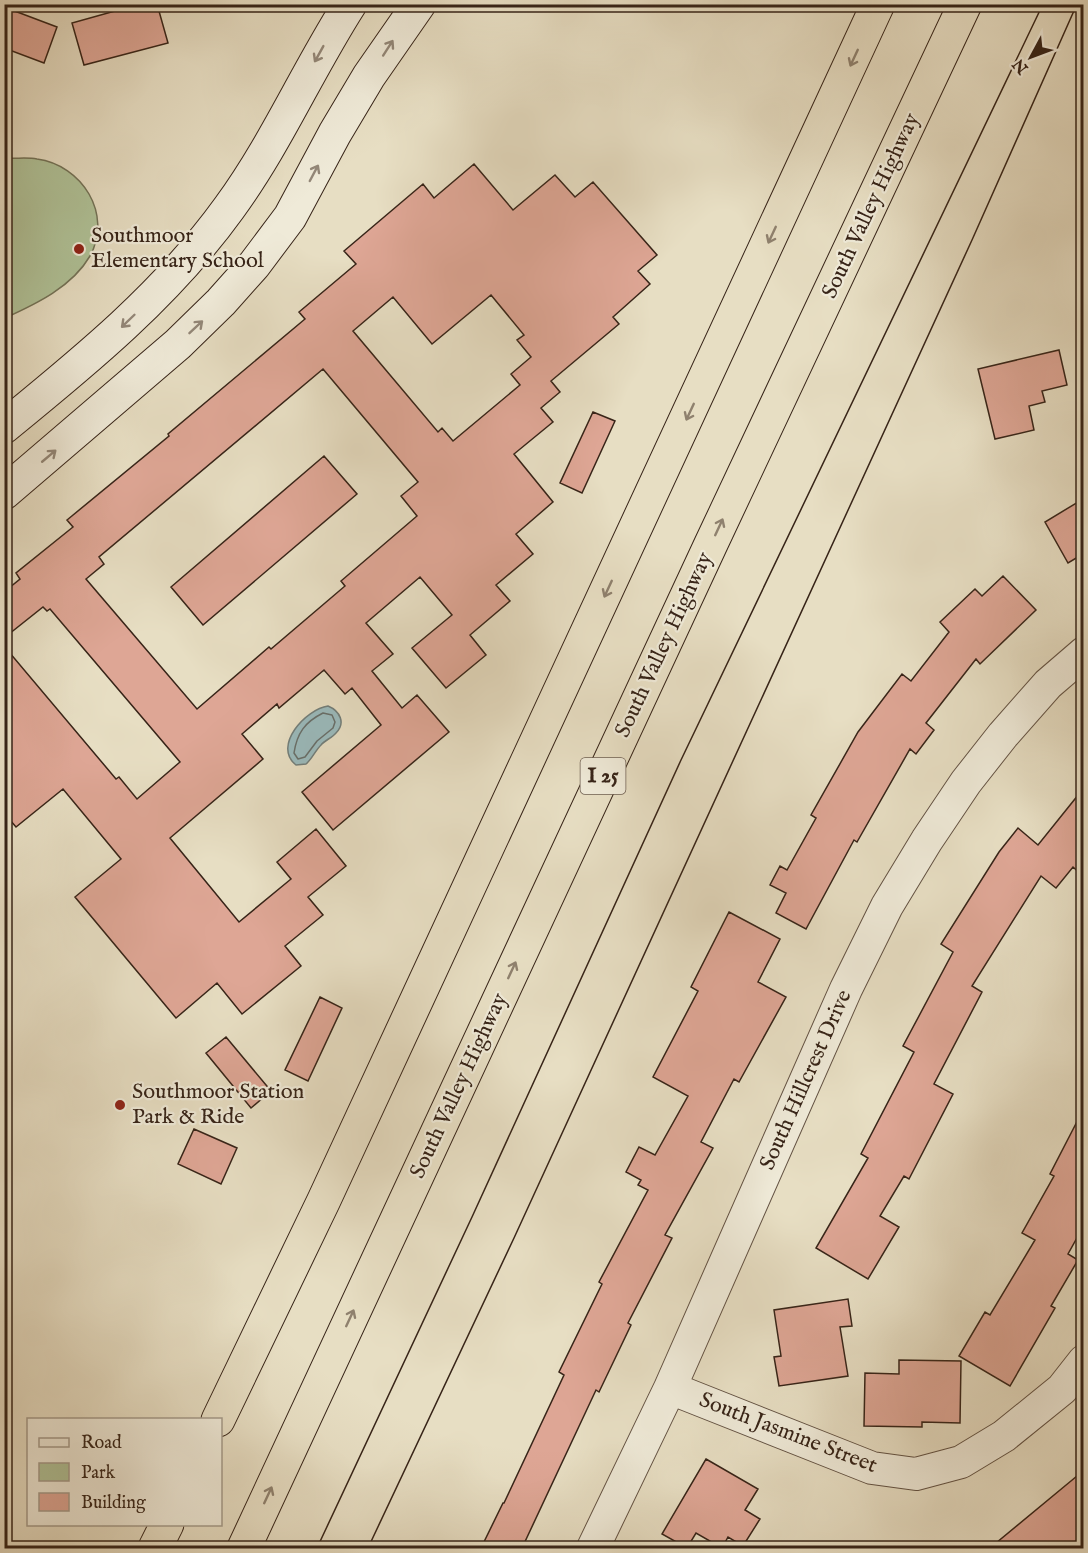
<svg xmlns="http://www.w3.org/2000/svg" width="1088" height="1553" font-family="'IM FELL English',serif">
<rect width="100%" height="100%" fill="#e7dec3"/>
<filter id="stains"><feTurbulence type="fractalNoise" baseFrequency=".00333" numOctaves="4"/><feColorMatrix values="0 0 0 0 .2 0 0 0 0 .09 0 0 0 0 .02 0 0 0 .5 -.17"/></filter>
<radialGradient id="worn" r=".72"><stop offset=".6" stop-color="#630" stop-opacity="0"/><stop offset="1" stop-color="#630" stop-opacity=".3"/></radialGradient>
<path fill="#b0c298" stroke="#747358" stroke-width="1.5" d="M5,158C15,159 27,157 37,159C82,165 113,214 90,256C72,287 36,304 5,318Z"/>
<path fill="#9ababc" stroke="#727e7a" stroke-width="1.5" d="M328,706C340,711 346,723 336,733C332,738 325,740 321,745C315,751 312,759 306,764L296,765C272,746 306,709 328,706Z"/>
<g fill="none" stroke-linecap="round" stroke-linejoin="round">
<path stroke="#686f6a" stroke-width="1.5" d="M323,713L332,715L335,722L333,728L317,741L305,757L298,759L294,753C297,733 305,722 323,713Z"/>
</g>
<path fill="#dea695" stroke="#372418" stroke-width="1.5" fill-rule="evenodd" d="M140,4H157L168,43L84,65L72,23Z
M4,7L57,27L44,63L4,48Z
M474,164L513,210L555,175L575,197L593,182L657,255L638,271L650,284L613,317L619,324L551,381L560,392L541,408L553,422L514,454L553,502L516,534L533,554L496,585L510,601L470,635L486,655L446,688L412,648L452,615L420,577L366,623L393,654L372,671L402,708L417,695L449,732L333,830L302,792L381,725L352,688L345,694L324,670L279,708L277,704L242,734L263,759L170,838L239,922L291,879L277,862L316,829L346,866L308,897L323,915L285,946L301,966L242,1014L217,983L176,1018L75,897L121,859L63,789L16,827L4,813V646L116,779L119,777L137,799L180,762L50,609L47,611L43,607L4,638V592L20,579L16,573L73,527L67,520L169,436L168,434L305,319L299,312L356,264L344,251L423,184L434,198ZM491,295L524,335L517,340L531,357L511,374L520,385L453,441L442,428L438,432L353,331L393,297L432,344ZM323,369L418,482L401,496L417,516L341,581L345,586L271,649L269,647L197,709L86,579L104,564L99,557Z
M1059,350L1067,385L1042,391L1045,402L1029,406L1034,430L995,439L978,369Z
M593,412L615,421L582,493L560,483Z
M324,456L357,494L203,625L171,587Z
M1083,499V554L1068,563L1045,522Z
M1003,576L1036,610L980,664L976,659L926,723L934,730L916,754L910,749L857,842L854,840L806,929L776,913L786,893L770,885L780,866L787,870L816,818L811,815L858,732L902,674L911,681L949,632L940,622L975,589L982,596Z
M1083,789V876L1073,867L1056,888L1041,876L972,986L982,992L934,1084L953,1094L909,1179L904,1176L880,1216L899,1227L868,1279L816,1248L868,1158L861,1154L914,1052L903,1046L953,952L941,944L999,852L1018,828L1038,845Z
M729,912L780,939L758,982L786,997L739,1082L734,1079L701,1142L713,1148L665,1235L672,1238L628,1323L631,1325L599,1392L596,1390L522,1548H481L503,1503H504L564,1375L559,1372L602,1284L599,1282L648,1190L638,1185L641,1180L626,1172L639,1147L655,1155L688,1096L653,1077L698,991L691,987Z
M320,997L342,1008L308,1081L285,1070Z
M226,1037L271,1091L251,1108L206,1053Z
M1083,1110V1227L1068,1254L1078,1260L1051,1306L1055,1308L1010,1386L959,1356L985,1312L990,1315L1035,1240L1022,1233L1054,1176L1050,1174Z
M194,1129L237,1148L221,1184L178,1164Z
M848,1299L852,1326L840,1327L848,1376L779,1386L774,1357L781,1356L774,1310Z
M899,1360L961,1361L960,1423L922,1422V1427L864,1426L865,1373L899,1374Z
M706,1459L758,1489L745,1510L760,1519L743,1546L728,1537L722,1548L696,1533L687,1548L662,1534Z
M1083,1471V1535L1067,1548H990Z"/>
<g fill="none" stroke-linecap="round" stroke-linejoin="round">
<g stroke="#635243" stroke-width="34">
<path id="street" d="M670,1388L872,1468L916,1474L961,1462L1004,1436L1062,1389L1084,1361
M593,1548L670,1388L846,989L887,906L927,840L966,782L1003,735L1048,684L1084,653"/>
</g>
<g stroke="#372418" stroke-width="35">
<path id="secondary" d="M4,427C85,361 167,294 229,208C276,144 307,71 350,4
M4,493L178,344L221,302L254,265L290,217L335,133L369,76L419,4"/>
</g>
<g stroke="#372418" stroke-width="35">
<path id="highway" d="M218,1420L324,1200L878,4
M155,1548L167,1524
M244,1548L710,546L965,4"/>
</g>
<use href="#street" stroke="#efead8" stroke-width="32"/>
<use href="#secondary" stroke="#efead8" stroke-width="33"/>
<use href="#highway" stroke="#e7dec3" stroke-width="33"/>
<path stroke="#372418" stroke-width="1.5" d="M317,1548L472,1217L681,760L1043,4
M368,1548L514,1238L972,240L1077,4"/>
</g>
<defs><path id="oneway-shaft" d="M-6 0H5M1.5-3L5.5 0L1.5 3" fill="none" stroke-width="1.6" stroke-linecap="round" stroke-linejoin="round" transform="scale(1.5)"/></defs>
<g stroke="#938778">
<use href="#oneway-shaft" transform="translate(388 48) rotate(-57)"/>
<use href="#oneway-shaft" transform="translate(319 54) rotate(119)"/>
<use href="#oneway-shaft" transform="translate(314 173) rotate(-62)"/>
<use href="#oneway-shaft" transform="translate(128 321) rotate(136)"/>
<use href="#oneway-shaft" transform="translate(196 327) rotate(-43)"/>
<use href="#oneway-shaft" transform="translate(49 456) rotate(-40)"/>
</g>
<g stroke="#8f816e">
<use href="#oneway-shaft" transform="translate(854 58) rotate(115)"/>
<use href="#oneway-shaft" transform="translate(772 235) rotate(115)"/>
<use href="#oneway-shaft" transform="translate(690 412) rotate(115)"/>
<use href="#oneway-shaft" transform="translate(719 527) rotate(-65)"/>
<use href="#oneway-shaft" transform="translate(608 589) rotate(115)"/>
<use href="#oneway-shaft" transform="translate(512 970) rotate(-65)"/>
<use href="#oneway-shaft" transform="translate(350 1318) rotate(-65)"/>
<use href="#oneway-shaft" transform="translate(268 1495) rotate(-65)"/>
</g>
<g fill="#8f2418" stroke="#efead8" stroke-width="2">
<circle cx="79" cy="249" r="6"/>
<circle cx="120" cy="1105" r="6"/>
</g>
<g text-anchor="middle" dominant-baseline="central" stroke-width="4.5" stroke-linejoin="round" paint-order="stroke">
<rect fill="#efead8" stroke="#6e5f52" stroke-width="1.5" x="580.5" y="758" width="45" height="36" rx="4.5"/>
<g font-size="21" font-weight="bold" fill="#372418">
<text x="603" y="776">I 25</text>
</g>
<g font-size="22" fill="#372418" stroke="#efead8">
<text transform="translate(871 206) rotate(-65)">South Valley Highway</text>
<text transform="translate(664 645) rotate(-65)">South Valley Highway</text>
<text transform="translate(806 1080) rotate(-66)">South Hillcrest Drive</text>
<text transform="translate(459 1086) rotate(-65)">South Valley Highway</text>
<text transform="translate(788 1433) rotate(21)">South Jasmine Street</text>
</g>
<g font-size="22" fill="#372418" stroke="#efead8" text-anchor="start">
<text x="91" y="236">Southmoor<tspan x="91" dy="25">Elementary School</tspan></text>
<text x="132" y="1092">Southmoor Station<tspan x="132" dy="25">Park &amp; Ride</tspan></text>
</g>
</g>
<rect width="1088" height="1553" fill="none" stroke="#e7dec3" stroke-width="24"/>
<rect x="6" y="6" width="1076" height="1541" fill="none" stroke="#372418" stroke-width="3"/>
<rect x="12" y="12" width="1064" height="1529" fill="none" stroke="#372418" stroke-width="1.5"/>
<rect x="27" y="1418" width="195" height="108" fill="#efead8" stroke="#a59b8b" stroke-width="1.5"/>
<rect x="39" y="1438" width="30" height="9" fill="#efead8" stroke="#a59b8b" stroke-width="1.5"/>
<text x="81" y="1448" font-size="18" fill="#372418">Road</text>
<rect x="39" y="1463" width="30" height="18" fill="#b0c298" stroke="#a59b8b" stroke-width="1.5"/>
<text x="81" y="1478" font-size="18" fill="#372418">Park</text>
<rect x="39" y="1493" width="30" height="18" fill="#dea695" stroke="#a59b8b" stroke-width="1.5"/>
<text x="81" y="1508" font-size="18" fill="#372418">Building</text>
<g transform="translate(1031 57) rotate(229)" stroke="#efead8" stroke-width="4.5" paint-order="stroke">
<path d="M0-4.5L10 22L0 15L-10 22Z" fill="#372418"/>
<text y="-9" font-size="16" font-weight="bold" text-anchor="middle" fill="#372418">N</text>
</g>
<rect width="100%" height="100%" filter="url(#stains)"/>
<rect width="100%" height="100%" fill="url(#worn)"/>
</svg>
